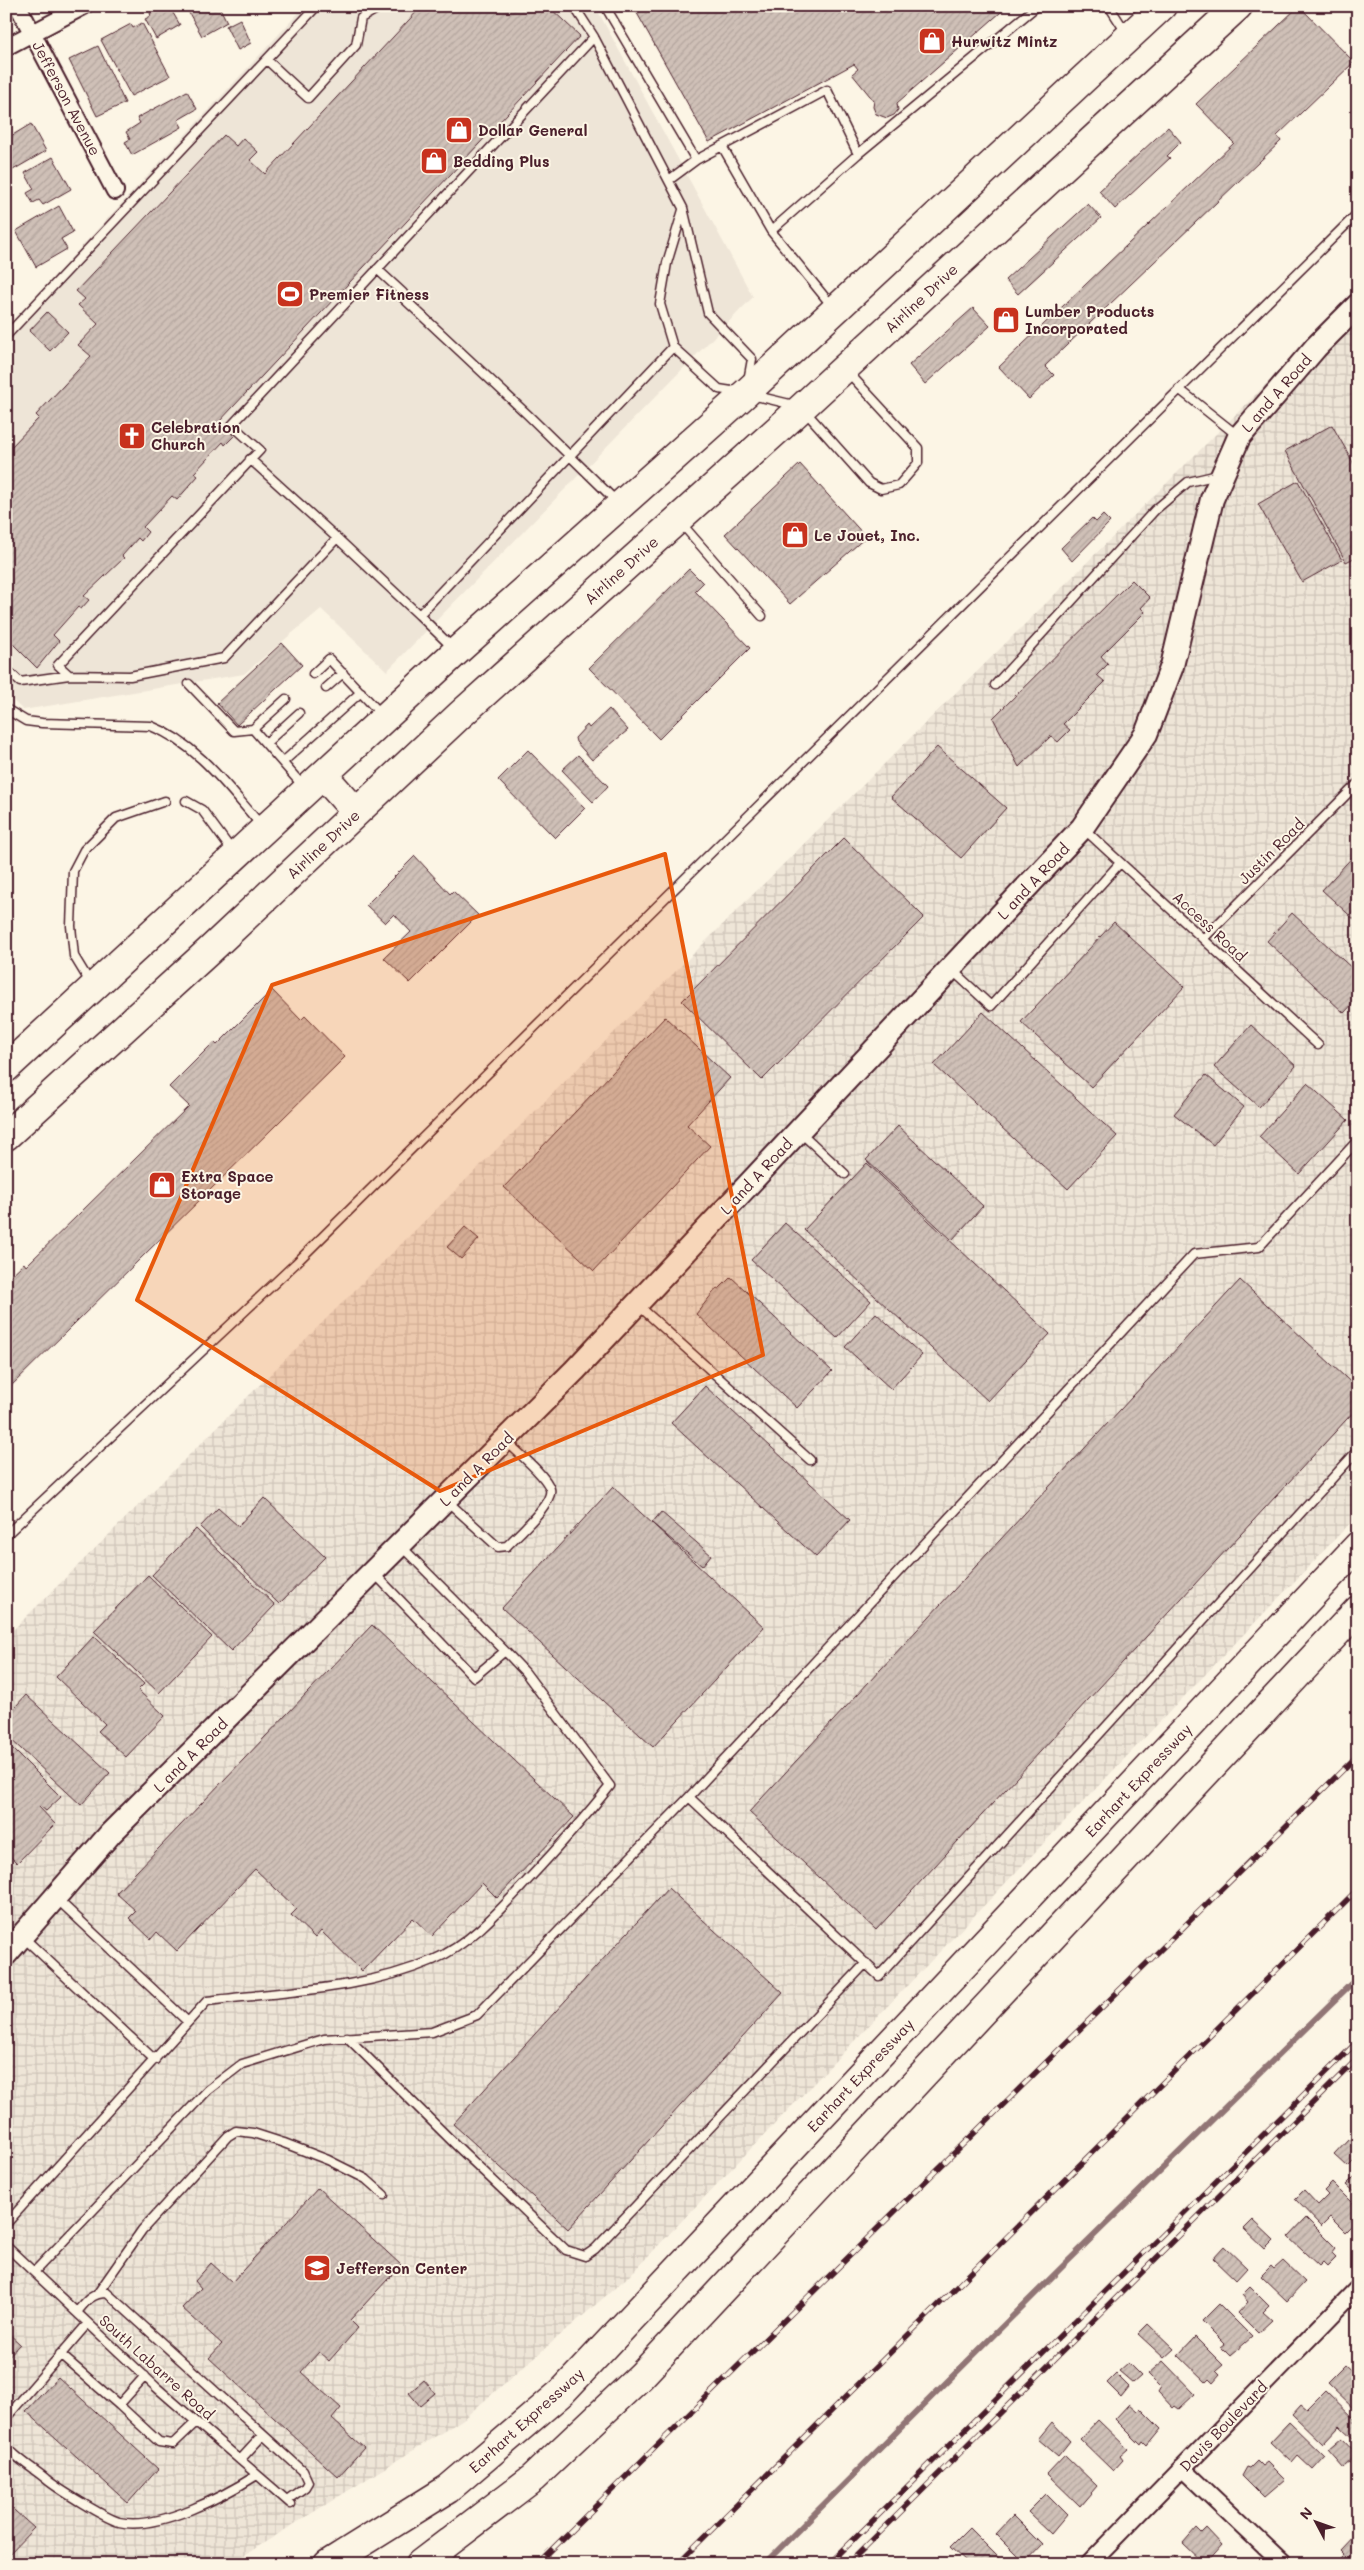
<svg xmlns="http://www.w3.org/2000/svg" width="1364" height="2570" font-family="Mali,sans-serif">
<defs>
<pattern id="industrial-grid" width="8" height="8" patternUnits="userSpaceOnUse" patternTransform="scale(1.25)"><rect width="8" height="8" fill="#eee5d7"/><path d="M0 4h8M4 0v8" fill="none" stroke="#cec4b9"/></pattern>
<pattern id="building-hatch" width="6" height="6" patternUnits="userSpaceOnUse" patternTransform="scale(1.25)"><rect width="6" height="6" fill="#cfc0b7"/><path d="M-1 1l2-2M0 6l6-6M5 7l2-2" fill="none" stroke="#b3a59e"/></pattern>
</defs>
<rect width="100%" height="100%" fill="#fcf5e5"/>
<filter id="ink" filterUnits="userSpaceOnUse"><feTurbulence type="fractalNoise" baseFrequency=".02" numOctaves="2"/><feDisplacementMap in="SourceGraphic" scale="10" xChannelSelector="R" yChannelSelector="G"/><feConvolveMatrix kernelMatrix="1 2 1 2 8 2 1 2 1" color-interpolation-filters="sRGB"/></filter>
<g filter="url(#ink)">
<path fill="#eee5d7" d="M305,6H595L753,297L387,671L321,609L244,674L23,710L6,694V328Z"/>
<path fill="url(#industrial-grid)" d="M1358,293V1515L630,2275L462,2420L230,2564H6V1637Z"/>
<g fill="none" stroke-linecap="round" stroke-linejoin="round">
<path stroke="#917474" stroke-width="6" d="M764,2564L1065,2264L1358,1977"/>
</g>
<path fill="url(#building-hatch)" stroke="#4a1f2b" d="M162,6H169L180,25L156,39L145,19L151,16L150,13Z
M185,6H219L227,22L202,36Z
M422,6H548L580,36L219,422L234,436L225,445L223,442L194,473L198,476L177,500L172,496L143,527L148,532L141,541L138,538L122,556L124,558L84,596L89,600L81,609L78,607L53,635L59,641L37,668L11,642L6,647V452L39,418L36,415L91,356L78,345L98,324L78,305L85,299L76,291L224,135L236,146L243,138L258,152L250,160L265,174Z
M633,6H1008L897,103L898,110L894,115L887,118L876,114L873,107L874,101L852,74L858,69L854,64L709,142Z
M1299,6L1354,62L1277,136L1281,141L1045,366L1054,375L1029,399L999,367L1234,143L1196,104Z
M240,19L251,43L238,50L226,26Z
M142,23L170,76L131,96L101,40L131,24L133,28Z
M98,46L125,103L97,116L69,60Z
M187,91L197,109L178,120L182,127L132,155L125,142L130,139L126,132L140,123L137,118Z
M31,124L46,151L6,174V139Z
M1168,127L1181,142L1167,156L1170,158L1115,209L1099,191Z
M53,157L71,189L43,205L39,200L33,203L27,193L34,189L25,173Z
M1088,204L1101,218L1018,294L1005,280Z
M59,206L73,232L61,239L67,249L36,267L16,231Z
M973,308L990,326L925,384L909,365Z
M47,312L68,332L50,351L29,331Z
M1332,425L1358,471V556L1346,562L1285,451Z
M800,464L866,537L790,604L725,534Z
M1298,481L1342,560L1302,582L1258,504Z
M1103,515L1110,522L1072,561L1061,548L1092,518L1096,522Z
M689,569L703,583L695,591L750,648L659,739L589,668Z
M1132,580L1150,598L1141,608L1145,612L1101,656L1108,664L1097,675L1105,682L1063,724L1070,730L1058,742L1051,736L1019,767L993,718Z
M282,643L302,665L237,725L217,703Z
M609,709L628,730L592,760L576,742L575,738L587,725L589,728Z
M937,747L1006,808L961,858L891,797Z
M528,750L585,808L555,838L498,780Z
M578,755L608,786L593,802L562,770Z
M844,838L924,917L762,1080L682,1001Z
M1358,851V923L1322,890Z
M415,856L450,894L453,891L478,915L410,983L384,958L411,932L394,914L385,923L366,905Z
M1292,913L1356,972L1358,970V998L1344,1013L1267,941Z
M1114,922L1184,987L1091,1087L1021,1022Z
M272,990L301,1020L305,1016L345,1057L6,1391V1280L24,1263L26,1266L189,1106L169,1087L214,1042L217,1045Z
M983,1012L1117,1136L1068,1189L934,1065Z
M665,1017L730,1078L687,1125L710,1146L594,1271L504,1187Z
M1251,1025L1296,1066L1259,1107L1214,1067Z
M1206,1075L1244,1107L1213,1145L1174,1114Z
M1307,1083L1348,1120L1299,1174L1259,1137Z
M898,1126L983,1206L952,1240L866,1160Z
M867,1163L1050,1334L988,1401L804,1230Z
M785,1223L871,1301L837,1338L751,1260Z
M465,1227L479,1239L461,1259L447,1247Z
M731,1277L832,1371L797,1408L696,1314L717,1288L719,1289Z
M1240,1280L1358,1389V1407L876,1930L749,1812Z
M876,1313L922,1355L891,1389L845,1347Z
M705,1386L850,1520L816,1557L671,1423Z
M613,1487L764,1627L653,1747L502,1608Z
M264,1498L325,1557L279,1604L200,1527L218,1508L238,1526Z
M661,1512L711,1555L702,1566L652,1523Z
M196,1529L275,1605L231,1651L152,1575Z
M148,1575L212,1637L159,1693L94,1631Z
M372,1625L574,1817L497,1898L482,1883L432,1936L413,1918L362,1971L321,1931L315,1938L291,1915L297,1909L255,1869L177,1951L157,1932L151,1939L129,1918L136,1911L116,1893Z
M94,1636L144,1684L138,1690L165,1716L126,1757L98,1731L105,1724L56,1677Z
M26,1695L110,1773L81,1805L6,1735V1717Z
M6,1742L61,1797L46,1811L40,1806L39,1807L55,1824L17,1863L6,1852Z
M668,1888L783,1993L568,2229L453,2124Z
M1349,2138L1358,2147V2157L1348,2167L1334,2154Z
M1358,2173V2196L1346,2185Z
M1332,2183L1358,2209V2227L1354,2223L1345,2232L1330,2217L1321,2226L1295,2199L1304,2190L1318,2205L1328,2195L1324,2191Z
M318,2188L401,2265L350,2320L358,2328L329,2361L319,2352L301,2372L341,2408L332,2419L364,2448L338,2477L209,2358L222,2344L182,2308L201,2288L195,2281L211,2263L232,2282Z
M1306,2218L1336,2248L1332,2253L1336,2257L1327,2266L1323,2262L1319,2266L1288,2237Z
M1253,2220L1274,2240L1265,2249L1244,2229Z
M1224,2246L1247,2268L1236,2280L1213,2258Z
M1283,2261L1305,2282L1287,2301L1261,2276L1271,2266L1274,2269Z
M1250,2287L1269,2306L1263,2312L1272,2320L1258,2333L1238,2313L1248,2302L1242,2295Z
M1219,2304L1252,2337L1230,2356L1221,2347L1225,2344L1202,2321Z
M1148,2324L1174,2349L1164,2358L1138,2334Z
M6,2331L20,2344L6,2359Z
M1195,2337L1223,2365L1216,2371L1220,2375L1213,2383L1209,2379L1206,2382L1178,2355Z
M1163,2361L1195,2394L1179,2409L1175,2406L1173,2408L1158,2392L1161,2387L1148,2374Z
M1128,2363L1141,2376L1133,2383L1119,2371Z
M1345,2365L1358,2377V2413L1327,2383Z
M1116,2374L1129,2387L1121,2397L1107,2383Z
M58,2377L158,2469L128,2503L26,2411Z
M424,2380L435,2393L420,2406L409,2393Z
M1325,2391L1355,2420L1353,2422L1358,2427V2443L1340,2426L1323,2444L1292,2414L1301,2404L1307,2409Z
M1129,2404L1137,2411L1140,2408L1161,2429L1147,2446L1143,2442L1141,2445L1115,2419Z
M1098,2420L1128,2449L1120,2456L1123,2460L1113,2471L1080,2439Z
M1052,2422L1070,2441L1058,2456L1038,2439Z
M1289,2422L1325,2457L1313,2470L1298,2456L1292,2463L1270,2442Z
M1342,2438L1358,2455L1344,2468L1328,2450Z
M1065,2455L1097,2486L1080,2506L1047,2474Z
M1257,2461L1262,2466L1267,2462L1285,2480L1264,2498L1242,2476L1247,2467L1250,2468Z
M1046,2494L1067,2515L1051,2534L1028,2512Z
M6,2503L34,2528L6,2557Z
M1013,2516L1042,2545L1025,2563L996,2534Z
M969,2528L1005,2564H968L950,2547Z
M1196,2528L1201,2533L1206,2528L1222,2545L1205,2564L1183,2543Z
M1356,2533L1358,2564H1349L1341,2557L1344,2554L1340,2550Z
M1173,2555L1181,2564H1157L1167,2558L1169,2559Z"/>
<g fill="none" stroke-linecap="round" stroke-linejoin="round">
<g stroke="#4a1f2b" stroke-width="11">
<path id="lane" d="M574,6L594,37
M605,6L696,160L669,180
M1109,6L1127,34
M267,60L308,98L356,45L361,18L382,6
M722,146L771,231
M696,160L827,90L858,154L1037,6
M683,210L667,263L660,304L673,347L719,389L738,392
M377,269L403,293
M400,295L528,415L618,503
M832,306L771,231L858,154
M6,336L317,6
M673,347L419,615L337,538L224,658L130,676L69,675L58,665L260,450L232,425L594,37L683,208L708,313L752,359L748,381
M1179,389L1237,435
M752,395L794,405
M804,410L869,483L881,489L899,485L918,463V448L847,371
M250,459L337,538
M681,523L762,616
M419,615L453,648
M6,669L20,682L69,675
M313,674L329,659L382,715
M189,684L234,731L253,729
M995,685L1155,510L1188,482L1218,475
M326,688L343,673
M286,699L253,729L303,786
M6,709L26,721L42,723L151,726C198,744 229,789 262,826
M266,743L299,713
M283,762L361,692
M186,801L202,810L233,852
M1084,829L1318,1045
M1203,939L1358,783
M952,970L991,1006L1120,863
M91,984L74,956L71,926L73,871L84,850L116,818L165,801
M800,1132L845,1174
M638,1305L810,1460
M447,1501L498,1547L507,1546C517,1535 554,1503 550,1489C546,1475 517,1452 506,1441
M6,1535L295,1264L1358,213
M401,1546L505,1651
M689,1797L879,1976L1358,1450
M56,1898L188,2022
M23,1937L155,2060
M347,2037L458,2147L566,2250L585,2256L595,2249L866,1963
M6,2224L207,2001C282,1991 361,1991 433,1960C469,1945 499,1911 525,1883C555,1851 583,1820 610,1786L525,1672L505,1651L474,1677L375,1574
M6,2246L156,2387L291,2504
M34,2272L208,2090L242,2064L324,2039L432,2032L477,2015L689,1797L1194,1254L1259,1247L1358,1140
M98,2293L142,2230L228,2136L236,2131L253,2133L284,2143L328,2160L366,2179L384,2195
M77,2312C86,2301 92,2293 107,2293L303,2471L308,2482L305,2487L287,2500
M60,2354L119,2405
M145,2376L119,2405L159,2442L173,2444L196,2422
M6,2418L88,2323
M6,2445C11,2455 37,2471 46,2479C58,2489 105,2518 119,2522C158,2531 224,2496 257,2475
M240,2460L263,2435"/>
</g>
<g stroke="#4a1f2b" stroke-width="20">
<path id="street" d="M18,6L115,191
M6,47L84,6
M1182,2468L1283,2564
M1089,2564L1358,2288"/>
</g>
<g stroke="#4a1f2b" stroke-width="26">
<path id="secondary" d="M6,1954L111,1833L575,1370L1082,828L1146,734L1172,666L1212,499L1239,437L1316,347L1358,305"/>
</g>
<g stroke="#4a1f2b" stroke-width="31">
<path id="highway" d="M323,775L356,812
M6,1068L457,651L746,393L1162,6
M6,1136L209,951L460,715L784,424L1238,6
M328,2564L448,2489L562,2392L1358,1546
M420,2564L533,2478L641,2376L1358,1610"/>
</g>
<use href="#lane" stroke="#fcf5e5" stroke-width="8"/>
<use href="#street" stroke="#fcf5e5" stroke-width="16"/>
<use href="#secondary" stroke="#fcf5e5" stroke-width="22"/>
<use href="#highway" stroke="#fcf5e5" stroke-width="28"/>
<g stroke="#4a1f2b" stroke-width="5.5">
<path id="rail" d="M537,2564L1358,1755
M677,2564L1358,1889
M829,2564L1358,2041
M848,2564L1358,2058"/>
</g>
<use href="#rail" stroke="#fcf5e5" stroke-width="4" stroke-dasharray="11" stroke-linecap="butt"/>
</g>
</g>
<path fill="#e8590c" fill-opacity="0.2" stroke="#e8590c" stroke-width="4" stroke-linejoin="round" d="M665,854L763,1355L440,1491L137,1300L272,985Z"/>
<defs>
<g id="shop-square" transform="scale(1.4375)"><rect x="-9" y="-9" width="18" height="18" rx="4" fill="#c8321e" stroke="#fcf5e5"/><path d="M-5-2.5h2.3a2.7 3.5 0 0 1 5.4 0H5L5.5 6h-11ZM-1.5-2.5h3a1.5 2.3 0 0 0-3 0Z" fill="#fff"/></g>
<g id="stadium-square" transform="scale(1.4375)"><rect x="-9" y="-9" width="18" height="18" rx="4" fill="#c8321e" stroke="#fcf5e5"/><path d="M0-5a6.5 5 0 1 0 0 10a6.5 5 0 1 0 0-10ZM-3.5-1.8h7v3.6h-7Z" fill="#fff"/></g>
<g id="church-square" transform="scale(1.4375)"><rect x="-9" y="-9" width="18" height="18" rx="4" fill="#c8321e" stroke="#fcf5e5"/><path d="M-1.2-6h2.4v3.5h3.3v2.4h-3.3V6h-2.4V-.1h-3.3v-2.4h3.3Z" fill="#fff"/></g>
<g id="school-square" transform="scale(1.4375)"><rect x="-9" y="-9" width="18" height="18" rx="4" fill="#c8321e" stroke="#fcf5e5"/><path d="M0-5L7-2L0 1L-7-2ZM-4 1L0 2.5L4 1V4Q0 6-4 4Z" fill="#fff"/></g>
</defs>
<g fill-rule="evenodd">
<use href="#shop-square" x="932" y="41"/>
<use href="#shop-square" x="459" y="130"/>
<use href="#shop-square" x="434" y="161"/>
<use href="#stadium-square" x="290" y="294"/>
<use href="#shop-square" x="1006" y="320"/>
<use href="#church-square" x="132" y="436"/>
<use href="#shop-square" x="795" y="535"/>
<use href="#shop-square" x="162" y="1185"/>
<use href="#school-square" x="317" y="2268"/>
</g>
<g text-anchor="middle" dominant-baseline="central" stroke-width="4" stroke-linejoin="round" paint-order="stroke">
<g font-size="15" font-weight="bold" fill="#4a1f2b" stroke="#fcf5e5" text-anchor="start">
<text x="951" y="41">Hurwitz Mintz</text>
<text x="478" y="130">Dollar General</text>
<text x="453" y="161">Bedding Plus</text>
<text x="309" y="294">Premier Fitness</text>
<text x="1025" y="311">Lumber Products<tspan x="1025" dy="17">Incorporated</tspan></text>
<text x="151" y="427">Celebration<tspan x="151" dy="17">Church</tspan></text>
<text x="814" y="535">Le Jouet, Inc.</text>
<text x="181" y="1176">Extra Space<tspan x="181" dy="17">Storage</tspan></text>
<text x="336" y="2268">Jefferson Center</text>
</g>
<g font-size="15" fill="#4a1f2b" stroke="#fcf5e5">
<text transform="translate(67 98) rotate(62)">Jefferson Avenue</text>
<text transform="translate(921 298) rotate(-43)">Airline Drive</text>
<text transform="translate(1276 393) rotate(-49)">L and A Road</text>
<text transform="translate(621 570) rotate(-42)">Airline Drive</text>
<text transform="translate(323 844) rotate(-43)">Airline Drive</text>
<text transform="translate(1271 851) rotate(-45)">Justin Road</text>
<text transform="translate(1033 881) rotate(-47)">L and A Road</text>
<text transform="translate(1210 926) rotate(43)">Access Road</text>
<text transform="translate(756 1176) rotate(-47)">L and A Road</text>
<text transform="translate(476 1469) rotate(-45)">L and A Road</text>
<text transform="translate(190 1755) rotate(-45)">L and A Road</text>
<text transform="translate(1138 1780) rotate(-47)">Earhart Expressway</text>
<text transform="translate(860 2075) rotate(-47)">Earhart Expressway</text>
<text transform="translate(157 2367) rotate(42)">South Labarre Road</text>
<text transform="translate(526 2420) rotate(-42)">Earhart Expressway</text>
<text transform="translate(1223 2426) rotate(-46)">Davis Boulevard</text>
</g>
</g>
<rect width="1364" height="2570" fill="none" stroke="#fcf5e5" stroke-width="25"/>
<rect x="12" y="12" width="1339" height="2545" fill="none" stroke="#4a1f2b" stroke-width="2" filter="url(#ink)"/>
<g transform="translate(1316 2522) rotate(311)" stroke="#fcf5e5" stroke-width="4" paint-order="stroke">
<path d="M0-4L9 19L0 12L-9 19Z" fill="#4a1f2b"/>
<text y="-8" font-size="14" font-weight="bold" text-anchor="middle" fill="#4a1f2b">N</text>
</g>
</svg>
